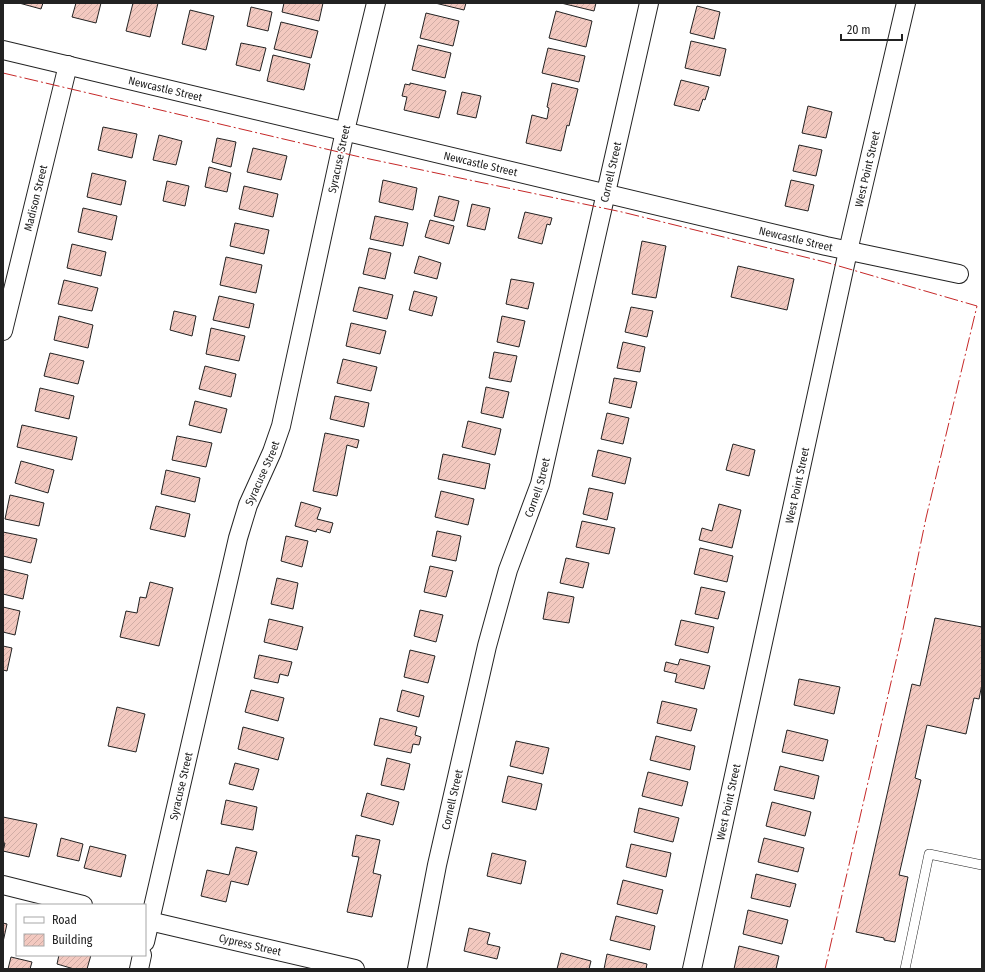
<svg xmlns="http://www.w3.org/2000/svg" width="985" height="972" font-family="'Fira Sans Condensed',sans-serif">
<defs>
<pattern id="building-hatch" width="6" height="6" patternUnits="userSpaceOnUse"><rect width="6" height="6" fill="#f3c9c0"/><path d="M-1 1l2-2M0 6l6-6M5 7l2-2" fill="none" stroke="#d0aca5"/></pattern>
</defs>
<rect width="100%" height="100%" fill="#fff"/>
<path fill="url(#building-hatch)" stroke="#222" d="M19,3H43L41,9Z
M76,3H101L96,23L72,17Z
M133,3H158L150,37L126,31Z
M284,3H323L319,21L282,12Z
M435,3H466L464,10Z
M561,3H596L594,11Z
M697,6L720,12L714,39L690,33Z
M251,7L272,12L268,31L247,26Z
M190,10L214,16L206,50L182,44Z
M556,11L592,21L586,47L549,38Z
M426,13L459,21L453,46L420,38Z
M281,22L318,31L311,58L274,49Z
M691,41L726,49L720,76L685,68Z
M241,43L266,48L260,71L236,65Z
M418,45L451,53L445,78L412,70Z
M548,48L585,56L579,82L542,73Z
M273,55L310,64L304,90L267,81Z
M681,80L709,87L705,100L703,99L699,111L674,105Z
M410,83L446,91L439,118L404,110L407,97L402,96L405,84L410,85Z
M552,83L578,89L569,126L567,125L561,151L526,143L532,115L547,119L549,108L547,107Z
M462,92L481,96L476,118L457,114Z
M808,106L832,112L826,138L802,133Z
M103,127L137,134L132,158L98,150Z
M159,135L182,141L176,165L153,160Z
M217,138L236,142L231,167L212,162Z
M799,145L822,150L816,176L793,171Z
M253,148L287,156L281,180L247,172Z
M209,167L231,173L227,192L205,187Z
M92,173L126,181L121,205L87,197Z
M383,180L417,188L413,210L379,202Z
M791,180L814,185L808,211L785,206Z
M167,181L189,186L185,206L163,201Z
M244,186L278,194L273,217L239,209Z
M439,196L459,201L454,221L434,216Z
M472,204L490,208L485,230L467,226Z
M83,208L117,216L112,240L78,232Z
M525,212L552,218L550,225L547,224L542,244L518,238Z
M375,216L408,223L403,246L370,239Z
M430,220L454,226L449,244L425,237Z
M235,223L269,230L264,254L230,246Z
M642,241L666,246L656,298L632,294Z
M72,244L106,252L101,276L67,268Z
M369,248L391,253L385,279L363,274Z
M419,256L441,263L437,279L414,273Z
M226,257L262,265L256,293L220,285Z
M738,266L794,279L787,310L731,297Z
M511,279L534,283L528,309L506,304Z
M64,280L98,288L92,311L58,304Z
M359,287L393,295L387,319L353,311Z
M414,291L437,297L432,316L409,310Z
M219,296L254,304L249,328L213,320Z
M631,307L653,311L647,337L625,332Z
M174,311L196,316L192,336L170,330Z
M59,316L93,325L88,348L54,340Z
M502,316L525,321L519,347L497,342Z
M351,323L386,331L380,354L346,346Z
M211,328L245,336L239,361L206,354Z
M623,342L645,347L640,372L617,368Z
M494,352L517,356L511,382L489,378Z
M50,353L84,361L78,384L44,376Z
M343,359L377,367L371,391L337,383Z
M205,366L236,374L231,397L199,389Z
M614,378L637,382L631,408L609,403Z
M486,387L509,392L503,418L481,413Z
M40,388L74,396L69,419L35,411Z
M335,396L369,403L364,427L330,419Z
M195,401L227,409L221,433L189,425Z
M607,413L629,418L623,444L601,439Z
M468,421L501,429L495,455L462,447Z
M22,425L77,437L72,460L17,447Z
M325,433L359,440L357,448L347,445L337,496L313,491Z
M177,436L212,443L206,467L172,460Z
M733,444L755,450L749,476L726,470Z
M598,450L631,458L625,484L592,476Z
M443,454L490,464L485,489L438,479Z
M21,461L54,470L48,493L15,483Z
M166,470L200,478L195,502L161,494Z
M589,488L613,493L607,520L583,514Z
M441,491L474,499L468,525L435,517Z
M10,495L44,503L39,526L5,519Z
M301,502L321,508L317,519L333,523L330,533L317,529L316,532L295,526Z
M719,504L741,510L732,548L699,540L702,528L712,531Z
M156,506L190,514L185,537L150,529Z
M582,521L615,528L609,554L576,547Z
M437,531L461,536L456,561L432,556Z
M3,532L37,539L31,563L3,556Z
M286,536L308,541L302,567L281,561Z
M700,548L733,556L727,582L694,574Z
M566,558L589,563L583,588L560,583Z
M430,566L453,571L446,597L424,592Z
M3,569L28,575L23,599L3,594Z
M277,578L298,583L293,609L271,604Z
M150,582L173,588L159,646L120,637L126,611L137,613L140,597L146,598Z
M701,587L725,592L718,619L695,614Z
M548,592L574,597L569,623L543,619Z
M3,607L20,611L15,635L3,632Z
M420,610L443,615L436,642L414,636Z
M935,618L982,627V684L979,699L974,698L966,734L927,725L915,778L921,780L899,875L908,877L895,942L884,940V938L856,932L912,684L920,686Z
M269,619L303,627L297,650L264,642Z
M681,620L714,627L708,653L675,645Z
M3,646L12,648L7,671L3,670Z
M410,650L435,656L428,683L404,677Z
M259,655L292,662L288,676L280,674L278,683L254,678Z
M680,659L710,666L704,689L675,682L677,674L664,671L666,662L678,665Z
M799,679L840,687L834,714L794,705Z
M251,690L284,698L278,721L245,712Z
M402,690L424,696L419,717L397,711Z
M662,701L697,709L691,731L657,723Z
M117,707L145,714L136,752L108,746Z
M380,718L417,727L415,735L421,737L419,745L413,744L411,753L374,745Z
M243,727L284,738L278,760L238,749Z
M787,730L828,740L823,761L782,752Z
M656,736L695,746L690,770L650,760Z
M516,741L549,748L543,774L510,766Z
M387,758L410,764L404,790L381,785Z
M235,763L259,769L253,790L229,784Z
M780,766L819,776L814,799L774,790Z
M648,772L688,782L682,806L642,796Z
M508,776L542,784L536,810L502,802Z
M367,793L399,802L393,825L361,816Z
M226,800L257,807L253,830L221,824Z
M772,802L811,812L805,836L766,826Z
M639,808L679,818L673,842L634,832Z
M3,817L37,824L29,857L3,851L5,843H3Z
M356,835L380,840L373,873L381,875L372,917L347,912L359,857L352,856Z
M61,838L83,844L79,861L57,856Z
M764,838L804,848L798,872L758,862Z
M631,844L671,853L666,877L626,867Z
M90,846L126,855L121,877L84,868Z
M236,847L257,852L248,885L231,881L226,902L201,896L207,870L229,875Z
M492,853L526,861L521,884L487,876Z
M756,874L796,884L790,907L751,898Z
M623,880L663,890L657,914L617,904Z
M748,910L788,920L782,944L743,934Z
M616,916L655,926L650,950L610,940Z
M3,923L7,924L3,942Z
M469,928L490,933L487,944L500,947L497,959L464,951Z
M739,946L779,956L776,969H734Z
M561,953L591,961L589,969H557Z
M607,954L647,964L646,969H604Z
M59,955H91L87,969H74L57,964Z
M11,957L32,962L30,969H8Z"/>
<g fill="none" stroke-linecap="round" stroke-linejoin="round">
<g stroke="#222" stroke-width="10">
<path id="lane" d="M905,969L929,854L982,865"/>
</g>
<g stroke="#222" stroke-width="20">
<g id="street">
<path id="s1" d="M3,50L826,246L959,274"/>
<path id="s2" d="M3,331L68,65"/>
<path d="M3,885L83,905"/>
<path id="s3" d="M145,920L355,969"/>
<path id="s4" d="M145,942L238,538L248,505L272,452L281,426L345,131L376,3"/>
<path d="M139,969L142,955"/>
<path id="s5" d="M417,969L437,865L487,646L508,570L540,484L649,3"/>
<path id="s6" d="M692,969L848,251L906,3"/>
</g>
</g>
<use href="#lane" stroke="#fff" stroke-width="9"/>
<use href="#street" stroke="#fff" stroke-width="18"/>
<path stroke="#c62828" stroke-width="1" stroke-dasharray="14 3 2 3" stroke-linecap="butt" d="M3,73L360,157L622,212L825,262L977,306L926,518L901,639L825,969"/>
</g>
<g text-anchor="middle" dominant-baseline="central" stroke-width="3" stroke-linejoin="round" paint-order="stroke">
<g font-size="11" fill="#222" stroke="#fff">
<text stroke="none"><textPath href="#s1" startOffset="167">Newcastle Street</textPath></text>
<text stroke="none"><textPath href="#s4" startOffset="808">Syracuse Street</textPath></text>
<text stroke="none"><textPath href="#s1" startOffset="491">Newcastle Street</textPath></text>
<text stroke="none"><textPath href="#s6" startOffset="819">West Point Street</textPath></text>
<text stroke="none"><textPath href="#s5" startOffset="821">Cornell Street</textPath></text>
<text stroke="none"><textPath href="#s2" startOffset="137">Madison Street</textPath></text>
<text stroke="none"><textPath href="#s1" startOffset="815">Newcastle Street</textPath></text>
<text stroke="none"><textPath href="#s4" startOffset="484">Syracuse Street</textPath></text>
<text stroke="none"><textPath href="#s6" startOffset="495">West Point Street</textPath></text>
<text stroke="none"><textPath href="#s5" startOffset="497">Cornell Street</textPath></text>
<text stroke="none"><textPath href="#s4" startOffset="160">Syracuse Street</textPath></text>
<text stroke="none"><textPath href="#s5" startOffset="173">Cornell Street</textPath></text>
<text stroke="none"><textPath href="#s6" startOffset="171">West Point Street</textPath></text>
<text stroke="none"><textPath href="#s3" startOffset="108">Cypress Street</textPath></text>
</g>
</g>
<rect width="985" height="972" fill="none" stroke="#222222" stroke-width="8"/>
<rect x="16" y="904" width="130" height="52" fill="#ffffff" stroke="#a7a7a7"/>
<rect x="24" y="917" width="20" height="6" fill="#ffffff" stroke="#a7a7a7"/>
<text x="52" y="924" font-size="12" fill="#222222">Road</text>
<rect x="24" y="934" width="20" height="12" fill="url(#building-hatch)" stroke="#a7a7a7"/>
<text x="52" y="944" font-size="12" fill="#222222">Building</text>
<path d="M841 34v6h61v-6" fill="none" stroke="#222222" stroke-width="2"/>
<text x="847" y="34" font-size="12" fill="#222222" stroke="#ffffff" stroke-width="3" paint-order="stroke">20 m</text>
</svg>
